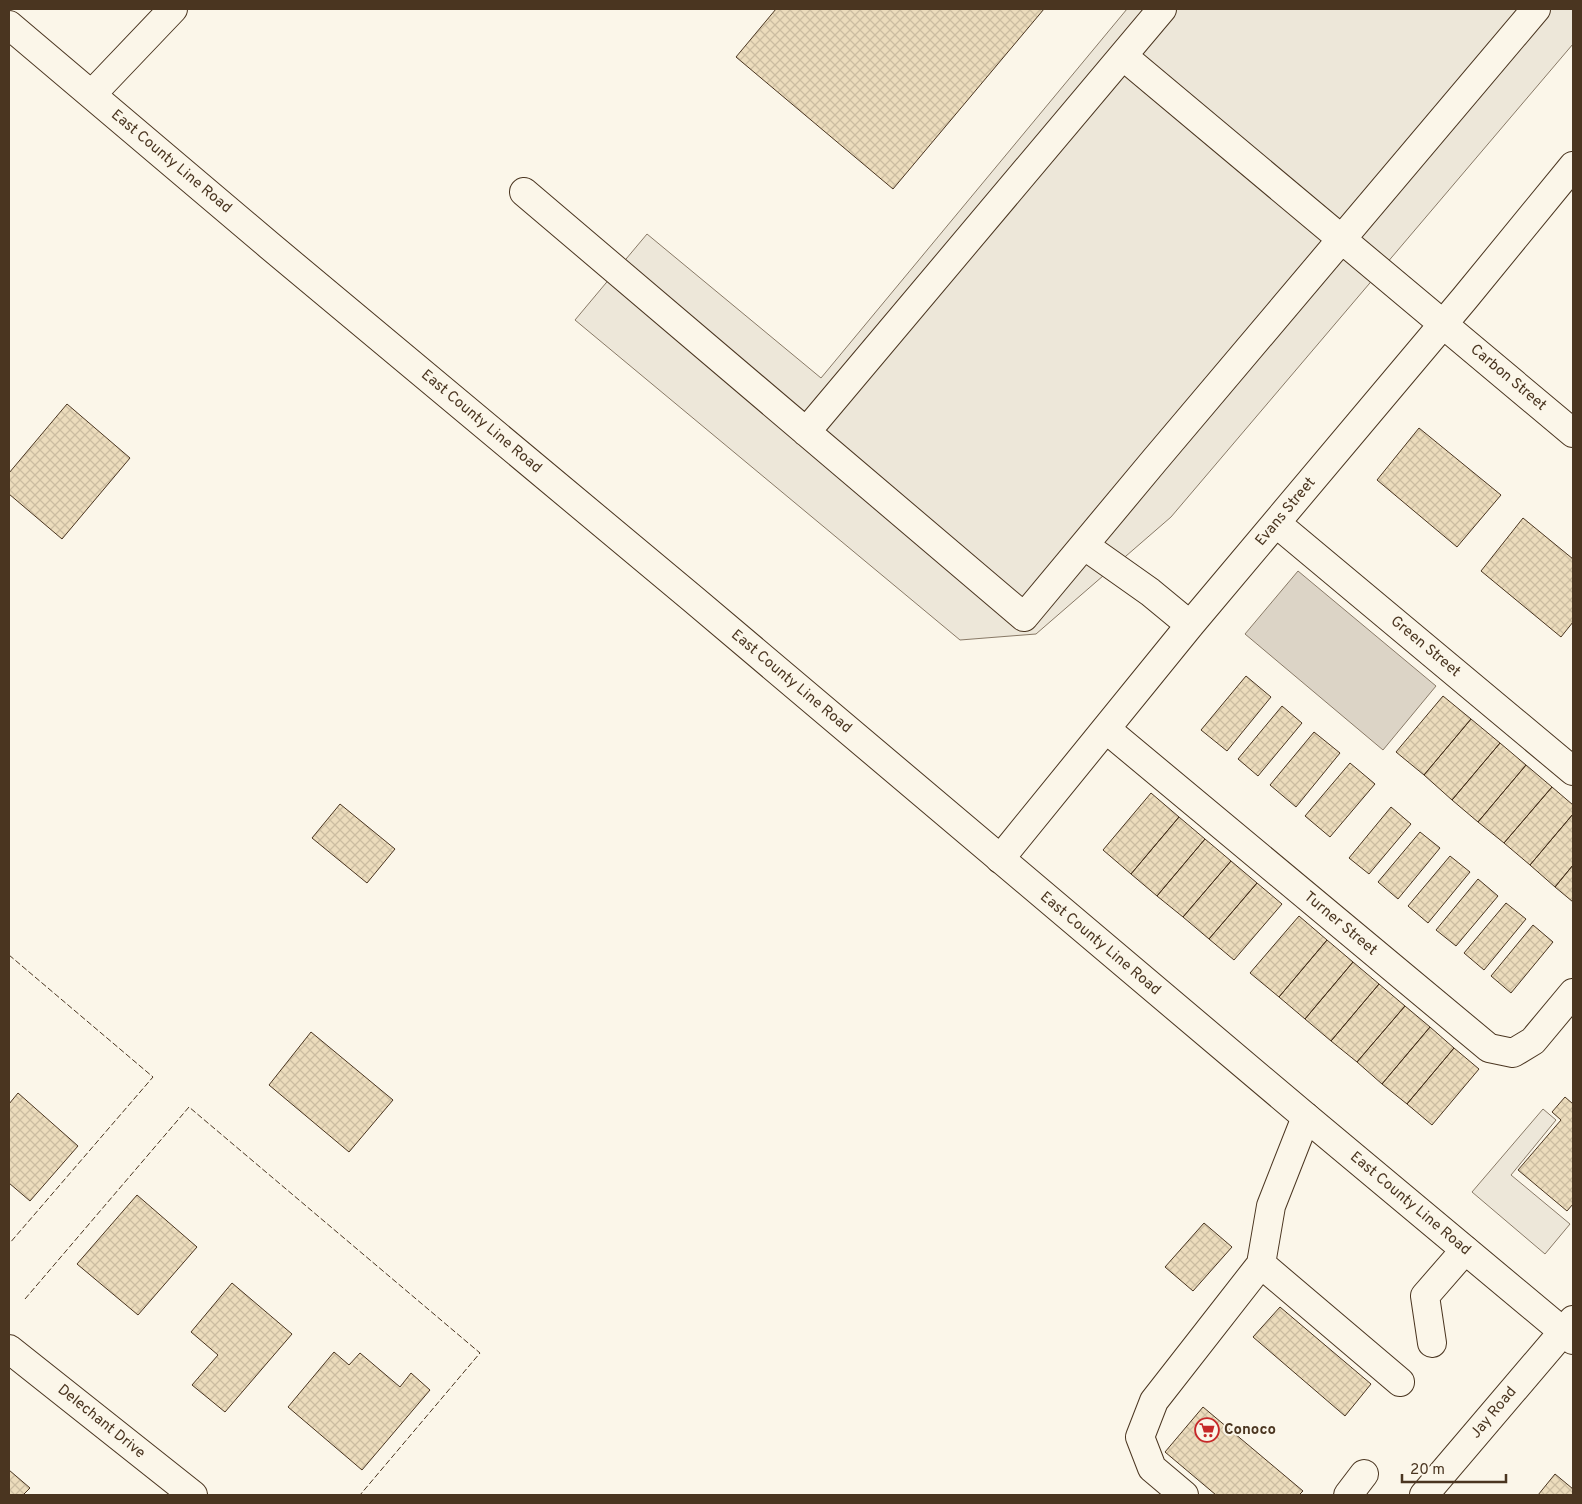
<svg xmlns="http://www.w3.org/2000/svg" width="1582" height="1504" font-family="Overpass,sans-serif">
<defs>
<pattern id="building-cross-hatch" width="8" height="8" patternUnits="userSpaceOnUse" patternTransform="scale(1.25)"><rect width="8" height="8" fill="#ecdcbc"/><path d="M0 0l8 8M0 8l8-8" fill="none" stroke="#ccbda1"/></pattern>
</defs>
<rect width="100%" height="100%" fill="#fbf6e9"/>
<path fill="#ede7d9" stroke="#887966" d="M1127,9H1573V44L1171,517L1036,634L960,640L575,320L647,234L821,378Z
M1543,1109L1556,1120L1511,1175L1570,1224L1545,1254L1472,1192Z"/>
<path fill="#dcd4c6" stroke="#887966" d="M1298,571L1436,686L1383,750L1245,634Z"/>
<path fill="url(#building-cross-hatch)" stroke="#4a3520" d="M776,9H1044L893,189L736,57Z
M67,404L130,458L62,539L9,494V473Z
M1419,428L1501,495L1457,547L1377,480Z
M1523,518L1573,559V622L1561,637L1481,571Z
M1246,676L1271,697L1227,751L1201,730Z
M1443,696L1471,719L1424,775L1396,752Z
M1282,706L1302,723L1258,776L1238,759Z
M1471,719L1500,743L1452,800L1424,775Z
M1314,732L1340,753L1296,807L1270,785Z
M1500,743L1526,765L1478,822L1452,800Z
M1350,763L1375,784L1330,837L1305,816Z
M1526,765L1552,787L1504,843L1478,822Z
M1552,787L1573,805V814L1530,865L1504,843Z
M1151,793L1179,817L1131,874L1103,850Z
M340,804L395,849L367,883L312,838Z
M1391,807L1411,824L1369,874L1349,858Z
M1573,814V865L1555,887L1530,865Z
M1179,817L1205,839L1157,896L1131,874Z
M1420,832L1440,848L1398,899L1378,882Z
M1205,839L1231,861L1183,917L1157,896Z
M1450,856L1470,872L1428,923L1408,906Z
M1231,861L1257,883L1209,939L1183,917Z
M1573,865V902L1555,887Z
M1478,879L1498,896L1456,946L1436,930Z
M1257,883L1282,904L1234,960L1209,939Z
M1506,903L1526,919L1484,970L1464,953Z
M1299,916L1327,940L1279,997L1250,973Z
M1533,925L1553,942L1511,993L1491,976Z
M1327,940L1353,962L1305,1019L1279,997Z
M1353,962L1379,984L1331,1041L1305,1019Z
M1379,984L1405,1006L1357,1062L1331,1041Z
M1405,1006L1430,1027L1382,1084L1357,1062Z
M1430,1027L1454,1048L1407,1104L1382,1084Z
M311,1032L393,1100L349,1152L269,1085Z
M1454,1048L1479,1069L1432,1125L1407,1104Z
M18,1093L78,1146L30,1201L9,1183V1104Z
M1565,1097L1573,1104V1204L1567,1211L1518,1170L1561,1120L1552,1112Z
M137,1195L197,1247L138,1315L77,1264Z
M1204,1223L1232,1247L1193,1291L1165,1267Z
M232,1283L292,1334L225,1412L192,1385L218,1355L191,1332Z
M1280,1307L1371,1384L1345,1416L1253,1337Z
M334,1352L349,1365L360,1353L400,1387L411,1373L430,1390L362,1470L288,1407Z
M1203,1407L1303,1491L1299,1495H1216L1165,1452Z
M9,1470L30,1488L23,1495H9Z
M1555,1474L1573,1489V1495H1538Z"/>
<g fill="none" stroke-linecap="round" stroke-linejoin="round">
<g stroke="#4a3520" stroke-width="30">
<path id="minor" d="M1123,56L1573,433
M92,94L173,9
M524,192L1024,617L1154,461L1536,9
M806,432L1162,9
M1276,523L1573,771
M1085,546L1150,592L1190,625
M1106,729L1489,1048L1513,1053L1533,1041L1573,993
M1000,859L1190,625L1465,298L1573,166
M1261,1264L1400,1382
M1432,1343L1425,1296L1465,1250
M9,1349L193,1495
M1184,1495L1152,1468L1140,1437L1154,1401L1261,1264L1271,1206L1306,1117
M1348,1495L1364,1474
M1424,1495L1573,1320"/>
</g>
<g stroke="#4a3520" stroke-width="30">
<path id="major" d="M9,25L270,246L693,599L1306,1117L1573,1340"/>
</g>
<use href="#minor" stroke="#fbf6e9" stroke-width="28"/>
<use href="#major" stroke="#fbf6e9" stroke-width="28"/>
<path stroke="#4a3520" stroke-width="1" stroke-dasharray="6 2.5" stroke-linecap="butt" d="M9,955L153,1077L9,1244
M25,1299L189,1107L480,1353L360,1495"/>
</g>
<defs>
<g id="supermarket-ring" transform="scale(1.25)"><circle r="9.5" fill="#fbf6e9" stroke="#c62828" stroke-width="1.5"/><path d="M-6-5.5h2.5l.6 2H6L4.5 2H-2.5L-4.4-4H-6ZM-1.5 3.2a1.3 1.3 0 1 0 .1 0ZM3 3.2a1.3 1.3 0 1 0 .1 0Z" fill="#c62828"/></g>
</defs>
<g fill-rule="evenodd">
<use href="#supermarket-ring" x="1207" y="1430"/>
</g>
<g text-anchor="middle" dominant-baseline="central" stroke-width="4" stroke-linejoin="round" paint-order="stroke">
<g font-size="15" fill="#4a3520" stroke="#fbf6e9">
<text transform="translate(171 162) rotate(40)">East County Line Road</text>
<text transform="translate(1508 378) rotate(40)">Carbon Street</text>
<text transform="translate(481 422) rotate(40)">East County Line Road</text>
<text transform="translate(1286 512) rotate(-50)">Evans Street</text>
<text transform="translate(1425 647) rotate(40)">Green Street</text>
<text transform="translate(791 682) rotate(40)">East County Line Road</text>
<text transform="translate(1340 924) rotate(40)">Turner Street</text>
<text transform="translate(1100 944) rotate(40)">East County Line Road</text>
<text transform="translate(1410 1204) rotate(40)">East County Line Road</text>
<text transform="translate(1494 1413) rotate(-50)">Jay Road</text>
<text transform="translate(101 1422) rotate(39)">Delechant Drive</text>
</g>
<g font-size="15" font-weight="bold" fill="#4a3520" stroke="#fbf6e9" text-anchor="start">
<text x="1224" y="1430">Conoco</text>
</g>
</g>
<rect width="1582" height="1504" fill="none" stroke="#4a3520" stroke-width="20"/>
<path d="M1402 1474v8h104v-8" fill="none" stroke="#4a3520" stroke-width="2.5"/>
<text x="1410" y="1474" font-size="15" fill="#4a3520" stroke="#fbf6e9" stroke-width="4" paint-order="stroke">20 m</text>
</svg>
